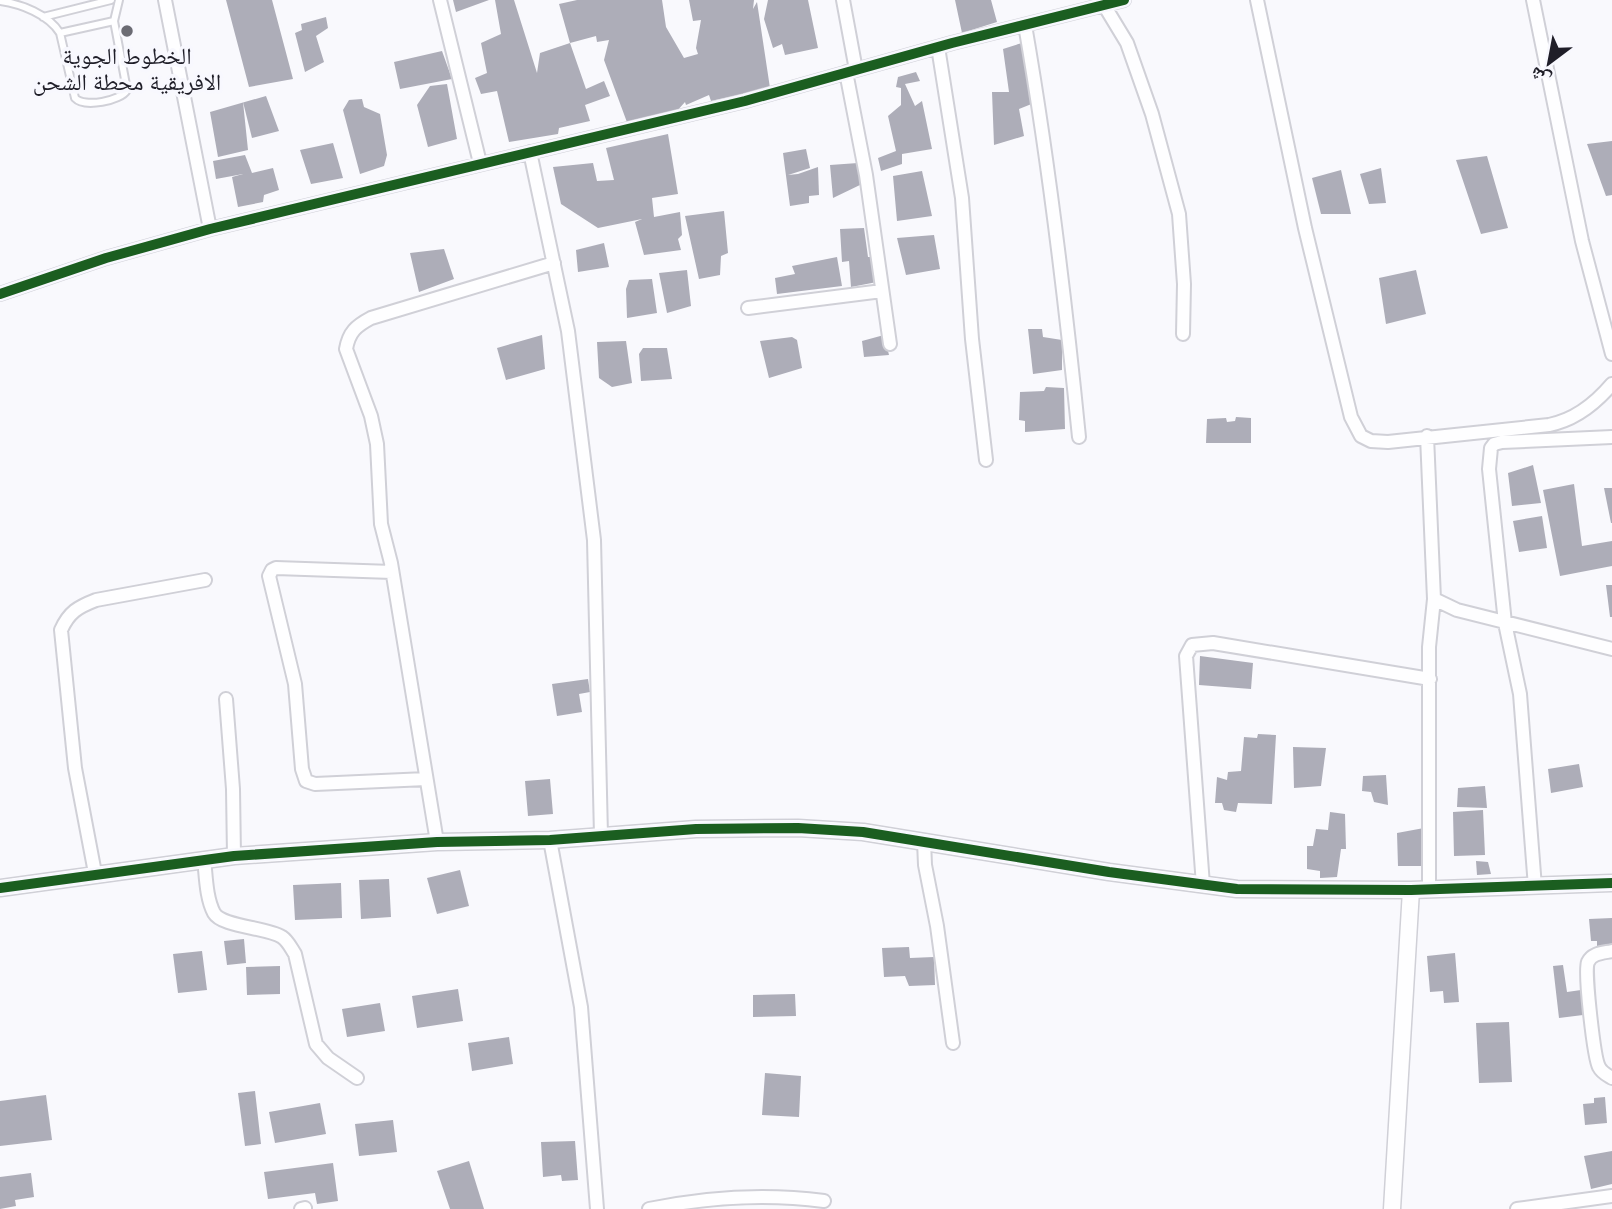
<svg xmlns="http://www.w3.org/2000/svg" width="1612" height="1209" font-family="'Space Grotesk','Noto Naskh Arabic',sans-serif">
<rect width="100%" height="100%" fill="#f9f9fd"/>
<path fill="#adadb8" d="M226,0H272L293,79L249,87Z
M453,0H489L456,12Z
M495,0H514L537,73L540,53L570,43L586,89L604,81L610,96L585,105L590,121L559,128L558,134L509,142L497,91L481,94L475,78L487,73L481,43L501,34Z
M577,0H662L666,27L684,58L698,54L696,48L701,20L693,21L689,0H754L753,9L757,2L770,88L711,101L709,95L686,105L685,102L676,112L628,125L604,60L609,40L597,42L596,36L570,43L559,4Z
M768,0H808L818,48L785,55L782,44L773,48L764,19Z
M955,0H991L997,22L962,33Z
M326,17L328,28L316,36L324,62L305,72L295,33L302,30L301,24Z
M1025,42L1034,103L1019,109L1024,136L994,145L992,92H1009L1003,49Z
M442,51L452,79L400,89L394,62Z
M916,72L920,81L905,84L915,106L922,101L932,149L902,154V164L881,171L878,158L896,151L888,116L901,105V88L896,87L898,77Z
M447,84L457,139L428,147L417,105L430,86Z
M266,96L279,131L252,138L243,102L248,150L218,157L210,112Z
M362,99L364,107L380,114L387,155L384,166L360,174L343,110L349,100Z
M668,134L678,194L652,198L654,217L680,212L682,235L678,239L681,250L644,255L635,222L642,219L598,228L561,204L553,167L593,163L597,181L614,180L606,148Z
M1612,141V195L1606,196L1587,144Z
M333,143L343,178L311,184L300,150Z
M806,149L810,168L788,175L798,174L818,167L819,195L809,196V203L790,206L783,153Z
M245,155L252,173L273,168L279,190L264,195L263,202L238,207L232,177L243,174L216,179L213,161Z
M1487,156L1508,228L1481,234L1456,160Z
M858,163L862,184L833,198L830,165Z
M1381,168L1386,203L1369,204L1360,174Z
M1341,170L1351,214H1321L1312,178Z
M922,171L932,216L897,221L893,176Z
M724,211L728,253L721,256L720,275L699,279L685,216Z
M864,228L868,257H872L877,282L851,287L849,261L842,262L840,229Z
M934,235L940,269L906,275L897,238Z
M604,243L609,267L578,272L576,250Z
M444,249L454,279L419,292L410,253Z
M837,257L842,286L777,294L775,278L795,274L792,266Z
M687,270L691,306L667,313L659,273Z
M1416,270L1426,314L1386,324L1379,278Z
M652,279L657,313L627,318L626,289L629,280Z
M1028,329H1042L1043,337L1062,340V370L1033,374Z
M542,335L545,369L506,380L497,348Z
M884,335L889,355L864,357L862,341Z
M792,337L797,340L802,368L769,378L760,341Z
M626,341L632,383L612,387L599,378L597,342Z
M643,348H667L672,379L641,381L639,354Z
M1046,387L1064,388L1065,429L1025,432V421L1019,420L1020,392L1044,391Z
M1236,417L1251,418V443H1206L1207,419L1226,418L1227,422L1235,421Z
M1533,465L1541,503L1512,506L1508,473Z
M1574,484L1582,546L1612,541V566L1560,576L1543,490Z
M1604,488H1612V523H1611Z
M1542,516L1547,548L1519,552L1513,521Z
M1606,585H1612V617H1610Z
M1200,656L1253,663L1251,689L1199,685Z
M588,679L590,692L579,694L582,712L557,716L552,684Z
M1258,734L1276,735L1272,804L1238,803L1236,812L1224,810L1222,803H1215L1217,777L1227,780L1228,772L1241,771L1244,737L1257,738Z
M1293,747L1326,748L1321,786L1294,788Z
M1579,764L1583,787L1551,793L1548,769Z
M1386,775L1388,805L1374,802L1371,792L1362,791L1363,776Z
M550,779L553,814L528,816L525,781Z
M1485,786L1487,808L1457,807L1458,788Z
M1483,810L1485,855L1454,856L1453,812Z
M1330,812L1345,814L1346,849H1341L1337,877L1320,878V871L1307,869V846H1313L1316,829L1328,830Z
M1424,828L1423,866H1398L1397,833Z
M1476,861L1488,862L1491,874L1477,875Z
M460,870L469,906L437,914L427,878Z
M389,879L391,917L361,919L359,880Z
M341,883L342,918L295,920L293,885Z
M1612,918V945L1597,946V941H1591L1589,919Z
M244,939L246,963L227,965L224,941Z
M909,947L910,958L934,957L935,985L909,986L905,976L884,977L882,948Z
M202,951L207,990L178,993L173,954Z
M1455,953L1459,1002L1444,1003L1443,991L1430,992L1427,956Z
M1563,965L1567,992L1581,990L1583,1015L1559,1018L1553,966Z
M280,966V994L247,995L246,967Z
M458,989L463,1021L417,1028L412,996Z
M795,994L796,1016L753,1017V995Z
M380,1003L385,1031L347,1037L342,1009Z
M1509,1022L1512,1082L1479,1083L1476,1023Z
M509,1037L513,1064L472,1071L468,1043Z
M765,1073L801,1076L799,1117L762,1115Z
M255,1091L261,1144L245,1146L238,1093Z
M46,1095L52,1140L0,1146V1101Z
M1605,1097L1607,1123L1585,1125L1583,1104L1594,1103V1098Z
M320,1103L326,1134L275,1143L269,1112Z
M393,1120L397,1152L359,1156L355,1124Z
M575,1141L578,1180L562,1181L561,1175L543,1177L541,1142Z
M1612,1151V1184L1591,1189L1584,1156Z
M469,1161L484,1209H450L437,1171Z
M333,1163L338,1201L317,1204L315,1193L268,1199L264,1172Z
M31,1173L34,1197L15,1200L16,1206L0,1209V1177Z"/>
<g fill="none" stroke-linecap="round" stroke-linejoin="round">
<g stroke="#d0d0d7" stroke-width="10">
<path id="service" d="M0,1C21,4 48,14 60,33L75,98C84,108 121,101 127,90L114,21L119,0
M43,17L111,0
M60,33L114,21"/>
</g>
<g stroke="#d0d0d7" stroke-width="16">
<path id="minor" d="M165,0L210,229
M440,0L480,163
M843,0L856,70
M1257,0L1305,228L1351,417L1361,436L1371,441L1388,442L1549,425C1575,420 1595,404 1612,384
M1533,0L1582,241L1612,354
M1104,5L1127,43L1152,114L1179,214L1184,284L1183,334
M1025,25C1049,163 1065,297 1079,437
M938,47L962,198L972,339L986,460
M846,72L866,175L890,344
M530,152L568,331L594,540L601,835
M0,294L106,258L210,229L745,101L952,43L1124,0
M748,308L882,291
M1427,436L1434,599L1457,610L1612,649
M392,572L276,568L272,570L269,576L295,684L302,769L306,781L315,784L426,779
M226,699L233,789L234,856
M550,840L581,1007L597,1209
M924,841L925,865L937,926L953,1043
M437,842L391,563L381,524L377,444L371,416L346,349C349,332 356,326 371,318L554,263
M204,859C206,876 206,898 214,913C222,927 266,927 282,937C288,941 291,948 295,954L316,1044L328,1058L357,1078
M95,873L75,768L61,630C69,612 78,607 96,600L205,580
M1203,885L1186,656L1192,645L1213,643L1430,679
M1535,887L1520,694L1505,623L1489,469L1491,448L1494,444L1502,442L1612,437
M1429,890V647L1434,599
M1612,951C1603,953 1592,953 1588,962C1584,971 1594,1058 1599,1067C1602,1073 1607,1075 1612,1078
M301,1209L305,1208
M649,1209C707,1197 765,1193 824,1201
M1517,1209L1612,1196"/>
</g>
<g stroke="#d0d0d7" stroke-width="19">
<path id="tertiary" d="M0,888L234,856L437,842L550,840L696,829L798,828L863,832L1109,872L1237,889L1411,890L1612,883
M1392,1209L1411,890"/>
</g>
<use href="#service" stroke="#fefeff" stroke-width="6"/>
<use href="#minor" stroke="#fefeff" stroke-width="12"/>
<use href="#tertiary" stroke="#fefeff" stroke-width="16"/>
<g stroke="#f8f8fe" stroke-width="15">
<path id="cycleway" d="M0,294L106,258L210,229L745,101L952,43L1124,0
M0,888L234,856L437,842L550,840L696,829L798,828L863,832L1109,872L1237,889L1411,890L1612,883"/>
</g>
<use href="#cycleway" stroke="#1b5e20" stroke-width="10"/>
</g>
<circle fill="#6b6b73" stroke="#f8f8fe" stroke-width="2.5" cx="127" cy="31" r="7"/>
<g text-anchor="middle" dominant-baseline="central" stroke-width="7" stroke-linejoin="round" paint-order="stroke">
<g font-size="23" fill="#1f1e28" stroke="#f8f8fe">
<text x="127" y="56">الخطوط الجوية<tspan x="127" dy="26">الافريقية محطة الشحن</tspan></text>
</g>
</g>
<g transform="translate(1549 63) rotate(212)" stroke="#f8f8fe" stroke-width="5" paint-order="stroke">
<path d="M0-5L12 26L0 18L-12 26Z" fill="#1f1e28"/>
<text y="-10" font-size="19" font-weight="bold" text-anchor="middle" fill="#1f1e28">ش</text>
</g>
</svg>
